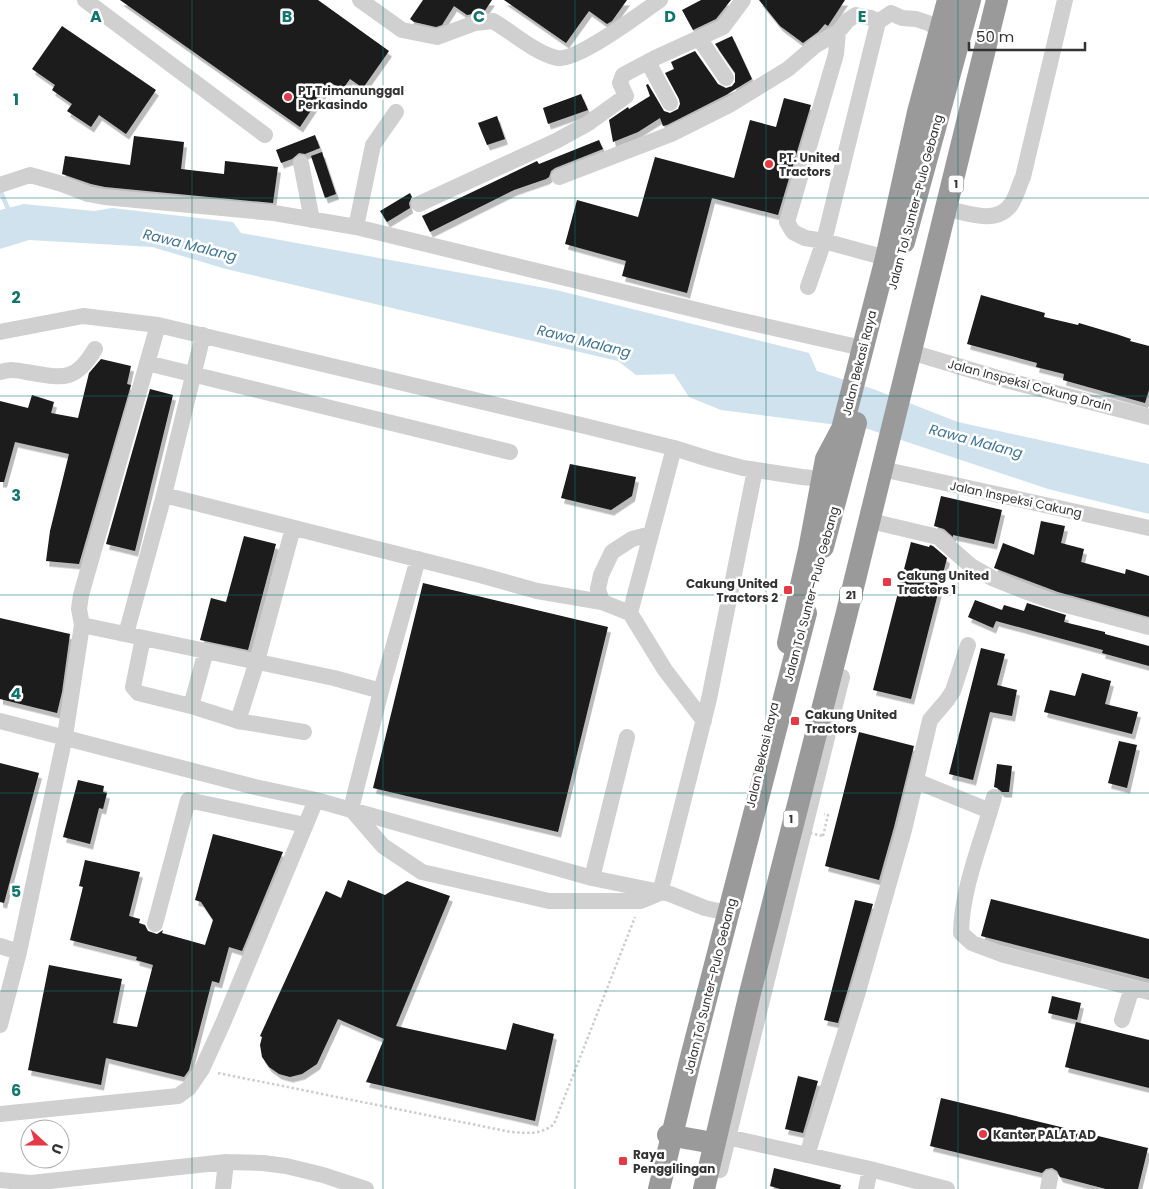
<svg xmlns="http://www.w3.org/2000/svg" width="1149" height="1189" font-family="Poppins,sans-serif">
<defs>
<filter id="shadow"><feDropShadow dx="3" dy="5.5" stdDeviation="0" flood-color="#0004"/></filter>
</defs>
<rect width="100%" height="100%" fill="#fff"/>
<path fill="#cfe2ee" d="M24,204L94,211L112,208L233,222L241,233L556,290L809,353L817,371L873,389L958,422L1149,464V514L1048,489L868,429L721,410L689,397L674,374L636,375L618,361L226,269L152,247L29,240L0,249V210Z"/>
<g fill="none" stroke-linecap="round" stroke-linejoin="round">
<path stroke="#cfe2ee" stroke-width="4.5" d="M0,190L9,211"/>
</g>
<path fill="#1a1a1a" filter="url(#shadow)" d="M120,0H318L389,51L363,88L350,79L342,90L330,82L300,127Z
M423,0H492L484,12L467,15L454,6L442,25L436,27L414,22L410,19Z
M504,0H627L612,21L607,24L589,11L566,43Z
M701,0H731L716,19L693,30L682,10Z
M759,0H845L828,26L825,24L818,32L803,43L780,26Z
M62,26L156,90L126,134L99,115L91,127L67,111L72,104L52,90L55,85L32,69Z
M732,36L752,79L726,95L667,125L663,126L660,118L638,132L613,142L609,120L628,107L629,109L650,96L646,85L648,84L664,111L670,113L678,109L680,104L679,99L665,73L674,69L671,62L695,51L718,84L726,88L732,86L735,82V73L715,44Z
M581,94L588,110L548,124L543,108Z
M784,98L811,105L778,215L712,198L687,293L622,276L626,261L565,244L577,200L638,217L655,157L734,178L750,120L776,127Z
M497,116L505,139L487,145L478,123Z
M315,135L320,148L305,154L299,153L292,159L281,163L276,150Z
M134,136L184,142L181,169L224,174L225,161L278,167L273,203L105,187L91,184L62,174L65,156L130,165Z
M599,140L603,149L555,168L551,171L549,177L546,179L514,190L430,232L422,216L537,161L539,164Z
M322,152L336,194L325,198L311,156Z
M410,193L412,197L409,203L410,208L387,222L380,211Z
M981,295L1045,313L1044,317L1078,325L1079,323L1116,334L1131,339L1130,341L1149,346V390L1145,403L1063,380L1064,374L1036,367L1037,363L967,344Z
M101,359L131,366L127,384L131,385L79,564L46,561L50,531L69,454L15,442L4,482H0V401L28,408L32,395L54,402L51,413L78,418L89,373Z
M150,389L173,395L135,551L106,544Z
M570,464L636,477L632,496L611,510L561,498Z
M941,496L1002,510L994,544L953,535V537L944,529L934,526Z
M1041,521L1065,526L1061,543L1084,549L1081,562L1125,574L1126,569L1149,576V617L1058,592L994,568L1003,543L1034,555Z
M244,536L276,544L248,650L200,640L211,598L226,602Z
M911,542L929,547L930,545L933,546L947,558L911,699L873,690Z
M423,583L608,627L558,832L373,788Z
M975,600L1002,610L1004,605L1024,611L1027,603L1066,615L1064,622L1105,632V634L1149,646V666L1102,653L1103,650L996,621L993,628L968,617Z
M0,618L70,634L62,692L57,713L0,699Z
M981,648L1005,654L997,685L1017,690L1012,716L990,712L973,780L949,774Z
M1082,673L1111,681L1105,704L1138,712L1132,734L1044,712L1050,690L1075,696Z
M859,732L914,746L894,827L879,880L825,866Z
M1119,741L1137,745L1127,788L1108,783Z
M0,763L39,773L4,903L0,902Z
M997,764L1012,766L1009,792H1002L997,788L994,787Z
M78,780L104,786L103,792L107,793L103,809L99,808L90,844L63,837Z
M213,834L283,852L242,951L229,947L219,983L212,981L189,1070L184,1077L106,1058L101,1085L28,1070L49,965L122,979L113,1023L137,1027L153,965L136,960L137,957L70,940L83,887L79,886L85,860L140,872L129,916L140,919L139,923L145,925L148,931L157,934L163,930L162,933L205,945L213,920L201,902L195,900Z
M348,880L385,895L407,881L450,896L396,1026L506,1050L513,1023L554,1034L535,1121L366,1082L384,1039L338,1019L317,1064L302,1074L290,1077L279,1074L269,1067L262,1057L260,1045L262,1037L260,1036L326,891L341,898Z
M991,899L1149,939V979L981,936Z
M855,900L873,904L838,1023L824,1020Z
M1052,996L1081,1003L1077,1020L1048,1013Z
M1076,1022L1149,1040V1088L1065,1067Z
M798,1076L818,1081L803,1133L785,1129Z
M941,1098L1148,1148L1138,1189H1106L1060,1177L1057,1171L1052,1168L1046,1169L1042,1173L930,1146Z
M774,1168L841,1185L840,1189H780L770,1186Z"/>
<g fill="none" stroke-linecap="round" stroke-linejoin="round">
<path stroke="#cdcdcd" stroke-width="2.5" stroke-dasharray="2.5 2.5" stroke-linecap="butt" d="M823,836L828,815L824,814
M218,1073L511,1132C527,1133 541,1135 554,1124L635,917"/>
<path stroke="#d0d0d0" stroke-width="16" d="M85,0L265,135
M360,0L402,30L437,37L475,23L493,21C512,32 535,53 557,58C577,62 641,13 660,0
M838,32L836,54L787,222L793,232L805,238L824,241L886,258
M699,38L726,78
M648,62L670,103
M301,163L312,220
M559,177L671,134L731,104L788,69L816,45L838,32L848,20L856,15L871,18L878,22
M0,185L30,175L62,184L88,194L104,197L274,213L356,227L734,319L862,348
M419,204L556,141L587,124L626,96L620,83L623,75L655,58L723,27L743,0
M949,209C969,214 998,225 1012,203C1017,195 1019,185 1023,177L1065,0
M356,227L373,145L396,112
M808,287L824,241L878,22L891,13L902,18L916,19L931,24L939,33
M0,332L83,316L158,325L585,426L674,448L709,459L743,468L802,477L822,479
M911,352L1001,379L1149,417
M147,363L510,452
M0,372C10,369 16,370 26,372C62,378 75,383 95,349
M882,469L1149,528
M164,495L480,575L537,591L602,602L630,613L674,448
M879,523L938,537L971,566L992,578L1027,592L1055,602L1149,627
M602,602L598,589L601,575L612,552L632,539L651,534
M630,613L665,670L704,721
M82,625L334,678L381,691L351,809L383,846L422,872L549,901H641L660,893L709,699L755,470
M126,634L164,495L203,335
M143,638L133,687L138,693L191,706L238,721L304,732
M381,691L418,559
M191,706L206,651
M0,721L255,787L316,800L592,878L670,894L705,908L723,912
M238,721L257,661L293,528
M916,781L990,811
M994,797C982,842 962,886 961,933L972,943L1004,955L1149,992
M592,878L627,737
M155,924L188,800L305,825
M0,946L19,952
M1122,1020L1132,988
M0,1025L19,952L65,736L82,625L79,609L81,595L158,325
M0,1114L178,1096L189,1088L202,1069L223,1023L316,800
M718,1135L870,1169L947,1189
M807,1155L857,995L904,830L930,720L947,700L953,691L968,645
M720,1170L842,677
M0,1180L31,1183L226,1162L263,1163L286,1166L323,1175L366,1189
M223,1189L226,1162
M866,1189L870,1169
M1048,1189L1050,1178"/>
<path stroke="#9a9a9a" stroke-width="22" d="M904,242L970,0
M823,547L856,423
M788,643L809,550L826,459L842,429L886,258L918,112L948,0
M668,1135L708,1142"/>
<path stroke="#cdcdcd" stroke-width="2.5" stroke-dasharray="2.5 2.5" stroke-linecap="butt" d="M810,833L823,836"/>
<path stroke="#9a9a9a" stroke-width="22" d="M659,1189L689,1065L806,613
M704,1189L750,993L846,616L997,0"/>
</g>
<path fill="none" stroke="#0f766e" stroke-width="1" stroke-opacity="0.55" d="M192,0V1189M383,0V1189M575,0V1189M766,0V1189M958,0V1189M0,198H1149M0,396H1149M0,595H1149M0,793H1149M0,991H1149"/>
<g fill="#e63946" stroke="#fff" stroke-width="2">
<circle cx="288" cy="97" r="5"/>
<circle cx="769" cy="164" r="5"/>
<rect x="882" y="577" width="10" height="10" rx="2.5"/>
<rect x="783" y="585" width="10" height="10" rx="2.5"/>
<rect x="790" y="716" width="10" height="10" rx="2.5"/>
<circle cx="983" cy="1134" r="5"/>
<rect x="618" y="1156" width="10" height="10" rx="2.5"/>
</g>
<g text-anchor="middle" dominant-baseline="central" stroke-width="5" stroke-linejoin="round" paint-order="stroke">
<g fill="#fff" stroke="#707070" stroke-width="1">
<rect x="948.5" y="175.5" width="15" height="17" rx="4"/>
<rect x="840" y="586.5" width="22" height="17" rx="4"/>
<rect x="783.5" y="810.5" width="15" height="17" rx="4"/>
</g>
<g font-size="11" font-weight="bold" fill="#333">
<text x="956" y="184">1</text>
<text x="851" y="595">21</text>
<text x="791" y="819">1</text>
</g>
<g font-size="12" font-weight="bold" fill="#333" stroke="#fff" text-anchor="start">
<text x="298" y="90">PT Trimanunggal<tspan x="298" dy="14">Perkasindo</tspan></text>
<text x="779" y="157">PT. United<tspan x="779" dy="14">Tractors</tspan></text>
<text x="897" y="575">Cakung United<tspan x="897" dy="14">Tractors 1</tspan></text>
<text x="778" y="583" text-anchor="end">Cakung United<tspan x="778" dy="14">Tractors 2</tspan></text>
<text x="805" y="714">Cakung United<tspan x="805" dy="14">Tractors</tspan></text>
<text x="993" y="1134">Kantor PALAT AD</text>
<text x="633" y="1154">Raya<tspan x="633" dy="14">Penggilingan</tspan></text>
</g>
<g font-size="12" fill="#333" stroke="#fff">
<text transform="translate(915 202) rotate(-75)">Jalan Tol Sunter–Pulo Gebang</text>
<text transform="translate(859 363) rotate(-76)">Jalan Bekasi Raya</text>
<text transform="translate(1030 385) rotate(15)">Jalan Inspeksi Cakung Drain</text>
<text transform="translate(1016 499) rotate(12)">Jalan Inspeksi Cakung</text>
<text transform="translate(811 594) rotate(-75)">Jalan Tol Sunter–Pulo Gebang</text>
<text transform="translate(762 755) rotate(-77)">Jalan Bekasi Raya</text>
<text transform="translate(710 986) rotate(-76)">Jalan Tol Sunter–Pulo Gebang</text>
</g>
<g font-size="14" font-style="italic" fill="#3f7597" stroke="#fff">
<text transform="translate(190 245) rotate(14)">Rawa Malang</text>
<text transform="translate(584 341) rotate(14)">Rawa Malang</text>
<text transform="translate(976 441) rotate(15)">Rawa Malang</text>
</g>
</g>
<g font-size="16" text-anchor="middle" font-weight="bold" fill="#0f766e" stroke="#fff" stroke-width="5" stroke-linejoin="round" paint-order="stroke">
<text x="96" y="22">A</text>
<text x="287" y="22">B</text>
<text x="479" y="22">C</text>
<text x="670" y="22">D</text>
<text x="862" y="22">E</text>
<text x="16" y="105">1</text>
<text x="16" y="303">2</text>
<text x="16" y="501">3</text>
<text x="16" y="699">4</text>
<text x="16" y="897">5</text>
<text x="16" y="1096">6</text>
</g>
<g transform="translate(45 1144) rotate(111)"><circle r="24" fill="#ffffff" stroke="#adadad"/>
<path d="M0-4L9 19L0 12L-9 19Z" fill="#e63946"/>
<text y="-8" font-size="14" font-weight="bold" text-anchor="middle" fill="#333333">U</text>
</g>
<path d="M969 42v8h116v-8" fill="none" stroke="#333333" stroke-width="2.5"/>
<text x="976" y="42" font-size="15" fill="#333333" stroke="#ffffff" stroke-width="4" paint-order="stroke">50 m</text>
</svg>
